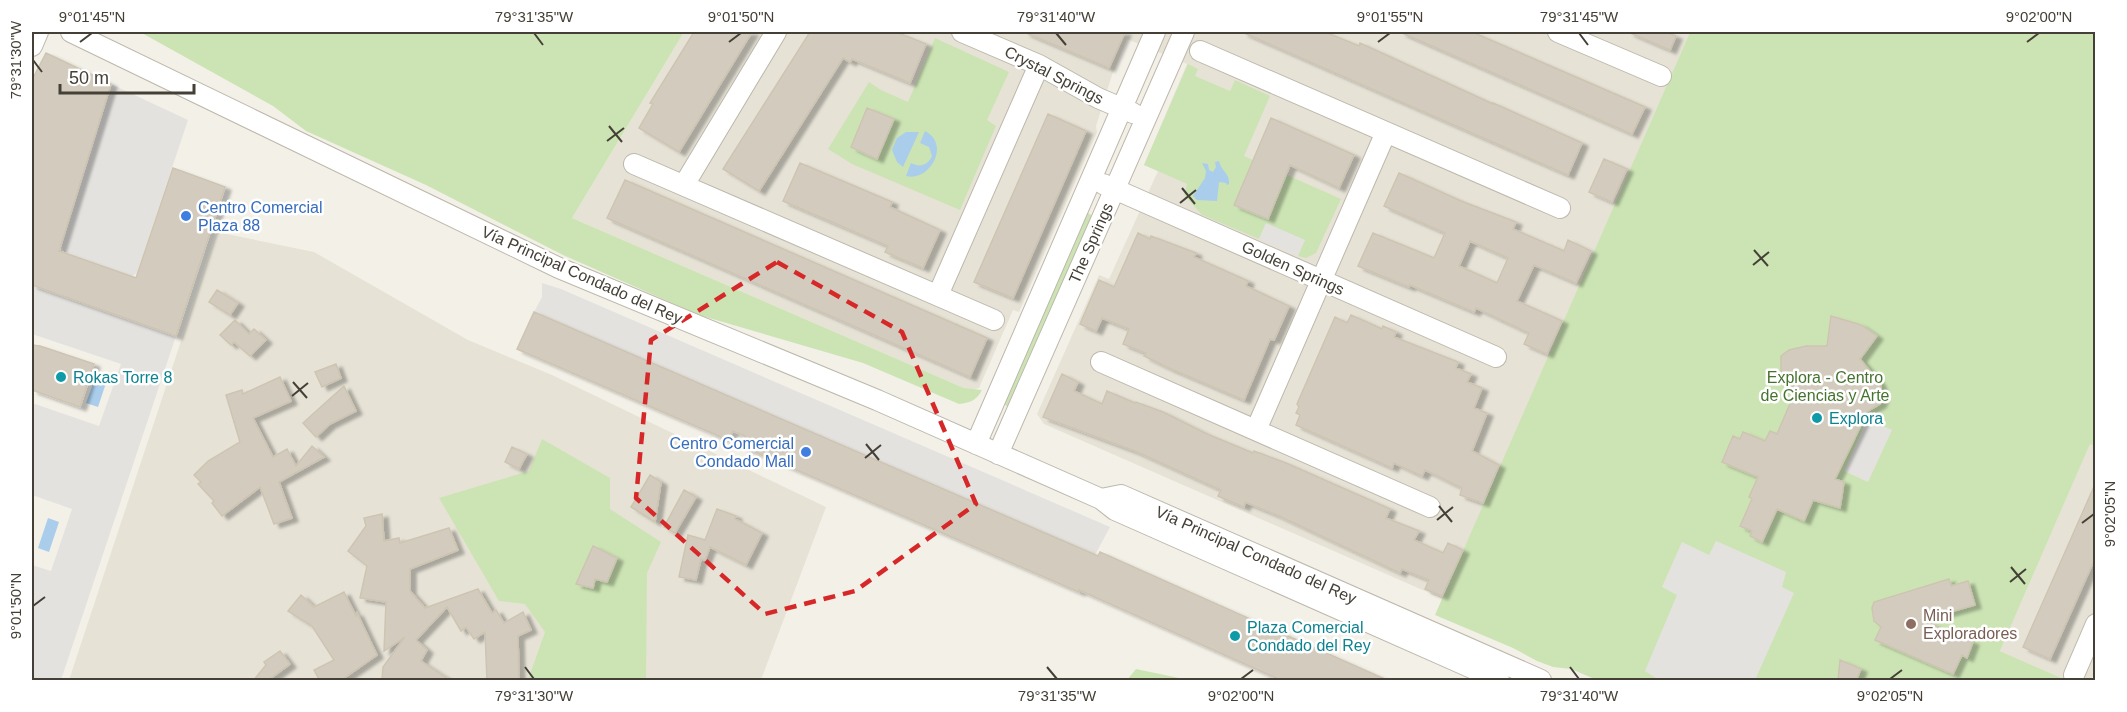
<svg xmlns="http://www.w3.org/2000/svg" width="2127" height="712" font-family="Arial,sans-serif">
<defs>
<filter id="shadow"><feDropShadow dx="6" dy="3.5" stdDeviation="1.5" flood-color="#0004"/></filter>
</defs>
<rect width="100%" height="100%" fill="#f3f0e8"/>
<path fill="#e6e2d6" d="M684,32H1690L1443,599L1044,424L1037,414L1099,275L1109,279L1158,171L1144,165L1187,64L1127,39L1112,75L1096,126L1097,132L1019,312L1013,310L979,388L971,390L964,388L572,218Z
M217,232L314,252L468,340L552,375L826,507L761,680H69Z
M2095,432L2096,670L2091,680H2066L2000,651Z"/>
<path fill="#cce4b4" d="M140,32H684L572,218L964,388L982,390C977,400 970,403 959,404L863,363L699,315L563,255L426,185L306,131L273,106Z
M1690,32H2095V446L2090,444L2000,651L2066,680H1597L1571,669L1553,667L1537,661L1513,648L1435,615Z
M935,38L1009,72L987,120L996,126L960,210L852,164L828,149L869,82L881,90L908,102Z
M1188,64L1198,69L1195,76L1230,91L1235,80L1270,96L1244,156L1341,199L1316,253L1306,258L1298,256L1304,240L1266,224L1259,239L1202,215L1184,195L1187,184L1144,165Z
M1088,213L1091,215L1092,220L1010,405L1007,406L1003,404L1084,216Z
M542,439L610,478V509L661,542L647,573L646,680H528L545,632L525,604L499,601L439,498L529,471Z
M1136,669L1179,678L1185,680H1127Z"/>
<path fill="#e4e2df" d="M111,84L188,120L137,273L130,277L65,254L61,245Z
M1266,223L1305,240L1298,256L1259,239Z
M542,283L561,289L1110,527L1095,555L534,312L542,297Z
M32,285L176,336L61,680H32V565L51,571L72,509L32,495V403L99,426L121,364L32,334Z
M1867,419L1892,430L1868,482L1844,471Z
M1716,541L1786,572L1782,587L1794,593L1755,680H1656V678L1645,671L1677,595L1662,587L1682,542L1709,555Z"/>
<path fill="#a9cdeb" d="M925,131C951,144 930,182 906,176L911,163C920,168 928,165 932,156L929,147L920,143Z
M906,132H919L903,167L897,162L892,150L897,138Z
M1219,161C1221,171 1230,173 1229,184L1227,185L1226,183L1219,182L1217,201L1197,200L1193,196L1205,178L1206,171L1202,163L1208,164L1209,170L1213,172L1216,167L1215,162Z
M97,373L108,377L98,407L86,403Z
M48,518L59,522L49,552L38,548Z"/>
<path fill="#d3ccbe" stroke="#cec4b2" stroke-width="1.5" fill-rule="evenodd" filter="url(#shadow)" d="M694,32H752L679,152L639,128L653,104L650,103Z
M810,32H896L926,44L910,83L852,59L850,62L843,58L759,191L723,169Z
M1024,32H1125L1109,68Z
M1242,32H1325L1359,46L1360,43L1493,104V103L1582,143L1568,175Z
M1400,32H1472L1645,107L1632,134Z
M1628,32H1665L1676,36L1670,50Z
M46,53L111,84L59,251L136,278L173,168L225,187L176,336L32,285V80Z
M867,108L894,119L877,159L851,147Z
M1048,114L1086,131L1013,298L974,282Z
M1271,118L1354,155L1339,188L1290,165L1268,219L1234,205Z
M1604,159L1627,169L1612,202L1589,192Z
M800,163L892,202L890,207L940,230L923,268L885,252L888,246L783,201Z
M1399,173L1461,201L1516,222L1513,229L1564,251L1568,240L1591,251L1576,283L1534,265L1517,301L1562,321L1547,354L1524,344L1529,333L1476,308L1474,312L1410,285L1409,287L1358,266L1373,233L1434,258L1445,233L1384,206ZM1470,241L1508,258L1497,283L1459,266Z
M625,180L987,338L970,377L607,218Z
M1138,233L1150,239L1151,236L1196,253L1194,257L1248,281L1246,286L1289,306L1274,340L1270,339L1244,400L1169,368L1144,356L1146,353L1123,344L1129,329L1102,318L1096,331L1080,324L1099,280L1114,287Z
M217,290L238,303L230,315L209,302Z
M534,312L1098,556L1100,552L1389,681H1283L1079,590V592L741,446L745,436L733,431L728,440L517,349Z
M1351,315L1382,329L1383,326L1396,332L1394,337L1458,362L1456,368L1471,374L1467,382L1482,388L1474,408L1487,413L1472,451L1499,465L1483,503L1460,495L1462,488L1425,470L1422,476L1394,463L1392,468L1296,425L1300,415L1296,413L1299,407L1297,404L1335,317L1347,323Z
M1831,316L1861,325L1877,336L1860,359L1879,382L1881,387L1882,399L1880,404L1868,411L1835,479L1844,482L1840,508L1813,500L1804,521L1777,509L1762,542L1750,536L1752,531L1740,526L1752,499L1749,497L1758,477L1722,462L1733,436L1740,439L1743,432L1765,441L1770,431L1777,434L1795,392L1784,379L1781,371V356L1789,350L1806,346H1827Z
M235,320L249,334L254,329L266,340L250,356L234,342L231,345L220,335Z
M32,345L40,346L94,364L80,407L32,390Z
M336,364L341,378L322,387L315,372Z
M1062,374L1078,382L1074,391L1102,404L1107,391L1135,403L1136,402L1163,412L1207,434L1253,453L1254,451L1286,463L1390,509L1386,518L1419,531L1414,540L1443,553L1448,543L1463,550L1442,596L1425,589L1429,580L1402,569L1400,573L1277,515L1245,502L1244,507L1218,496L1221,490L1135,451L1043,417Z
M280,377L291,401L253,418L273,457L287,449L296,466L312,446L324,457L279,482L292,518L274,524L260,487L222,516L212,503L214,501L198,484L201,482L194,475L208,461L240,442L226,395L242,390L243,394Z
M344,386L356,411L330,424L316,437L303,423Z
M512,447L527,454L519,469L505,462Z
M650,475L661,482L655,522L631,507Z
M2096,482V556L2050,659L2023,647Z
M684,490L696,497L675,533L664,527Z
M717,509L736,516L735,519L762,533L746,565L710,547L705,560L701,559L696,580L679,577L688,535L705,540Z
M382,514L384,541L399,538L400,543L449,528L458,550L410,569V591L425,608L478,589L492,613L496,610L504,623L523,612L531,630L518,636L519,681H487L485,632L474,639L466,627L461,631L447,607L416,640L427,650L421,661L451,681H382L383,667L405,637L384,651L386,602L360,598L367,566L348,551L366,526L364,518Z
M593,546L617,558L607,582L595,579L593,588L576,584Z
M1949,579L1951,586L1968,581L1975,605L1922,620L1973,642L1967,658L1962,655L1953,674L1875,640L1881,627L1874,621L1872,608L1874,602Z
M344,592L356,616L357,613L377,655L340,681H320L314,670L334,660L312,626L288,611L301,595L314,607Z
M280,651L290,664L267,681H253L266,665L264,662Z
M1840,660L1861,669L1856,681H1838Z"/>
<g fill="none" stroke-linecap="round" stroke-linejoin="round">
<g stroke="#bdb8ab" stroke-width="22">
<path id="minor" d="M71,32L559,268L877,400L1101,499L1115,510L1499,680
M962,32L1039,65L1098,98L1133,113
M1558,32L1661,76
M32,46L38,32
M1200,51L1560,208
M634,164L994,320
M1103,184L1496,357
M684,185L776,32
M938,295L1039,65
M1101,362L1430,507
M1256,430L1386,132
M976,444L1155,32
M998,454L1184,32
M1101,499L1121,495L1541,680
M2074,675L2096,624"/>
</g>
<use href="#minor" stroke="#fff" stroke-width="20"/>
</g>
<path fill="none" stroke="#d62828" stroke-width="4.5" stroke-dasharray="12 8" stroke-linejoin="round" d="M777,262L902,332L976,504L855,591L765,614L636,498L651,340Z"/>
<path fill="none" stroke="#454037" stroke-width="2" d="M534,33L543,45M1056,33L1066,45M1579,33L1588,45M80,42L92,33M729,42L741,33M1378,42L1390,33M2027,42L2039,33M33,60L42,72M609,126L622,142M607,141L624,128M1182,188L1195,204M1180,203L1196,190M1754,250L1768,266M1753,265L1769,252M293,382L307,398M292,396L308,383M866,444L879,460M865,458L881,445M1439,506L1452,522M1437,520L1453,507M2082,523L2094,514M2011,567L2025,584M2010,582L2026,569M33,606L45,597M525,667L534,679M1047,667L1057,679M1570,667L1579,679M1241,679L1253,670M1890,679L1902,670"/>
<g fill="#3f7fe0" stroke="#fff" stroke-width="2">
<circle cx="186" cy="216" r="6"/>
<circle cx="806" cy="452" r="6"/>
</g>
<g fill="#0f9aa8" stroke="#fff" stroke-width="2">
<circle cx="61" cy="377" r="6"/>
<circle cx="1817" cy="418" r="6"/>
<circle cx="1235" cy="636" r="6"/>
</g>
<circle fill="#8d6e63" stroke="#fff" stroke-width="2" cx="1911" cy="624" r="6"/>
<g text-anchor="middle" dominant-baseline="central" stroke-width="5" stroke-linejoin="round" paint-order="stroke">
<g font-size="16" fill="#454037" stroke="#fff">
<text transform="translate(1054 75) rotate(27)">Crystal Springs</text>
<text transform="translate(1091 243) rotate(-66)">The Springs</text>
<text transform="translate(1293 268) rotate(24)">Golden Springs</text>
<text transform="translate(582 275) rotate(24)">Vía Principal Condado del Rey</text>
<text transform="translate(1256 555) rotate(24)">Vía Principal Condado del Rey</text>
</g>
<g font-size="16" fill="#366cbe" stroke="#fff" text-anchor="start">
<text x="198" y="207">Centro Comercial<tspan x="198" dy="18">Plaza 88</tspan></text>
<text x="794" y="443" text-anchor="end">Centro Comercial<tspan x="794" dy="18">Condado Mall</tspan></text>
</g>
<g font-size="16" fill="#0d838f" stroke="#fff" text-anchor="start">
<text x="73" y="377">Rokas Torre 8</text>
<text x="1829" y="418">Explora</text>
<text x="1247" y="627">Plaza Comercial<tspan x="1247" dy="18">Condado del Rey</tspan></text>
</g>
<g font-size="16" fill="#45732f" stroke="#fff">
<text x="1825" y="377">Explora - Centro<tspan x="1825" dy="18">de Ciencias y Arte</tspan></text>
</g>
<g font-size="16" fill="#785e54" stroke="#fff" text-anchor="start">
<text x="1923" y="615">Mini<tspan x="1923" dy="18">Exploradores</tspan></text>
</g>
</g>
<rect width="2127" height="712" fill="none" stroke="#ffffff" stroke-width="66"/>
<path d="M60 84v9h134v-9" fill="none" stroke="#454037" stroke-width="3"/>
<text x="69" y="84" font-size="18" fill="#454037" stroke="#ffffff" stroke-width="4.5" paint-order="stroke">50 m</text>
<rect x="33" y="33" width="2061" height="646" fill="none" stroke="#454037" stroke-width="2"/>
<g font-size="15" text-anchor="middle" fill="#454037">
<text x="92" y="22">9°01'45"N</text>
<text x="534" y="22">79°31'35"W</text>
<text x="741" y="22">9°01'50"N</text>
<text x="1056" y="22">79°31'40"W</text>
<text x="1390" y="22">9°01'55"N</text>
<text x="1579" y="22">79°31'45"W</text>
<text x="2039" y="22">9°02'00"N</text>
<text transform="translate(16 60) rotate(-90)" y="5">79°31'30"W</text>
<text transform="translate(2110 514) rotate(-90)" y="5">9°02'05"N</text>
<text transform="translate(16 606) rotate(-90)" y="5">9°01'50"N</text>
<text x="534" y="701">79°31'30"W</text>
<text x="1057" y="701">79°31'35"W</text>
<text x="1241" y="701">9°02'00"N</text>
<text x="1579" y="701">79°31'40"W</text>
<text x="1890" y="701">9°02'05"N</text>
</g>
</svg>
